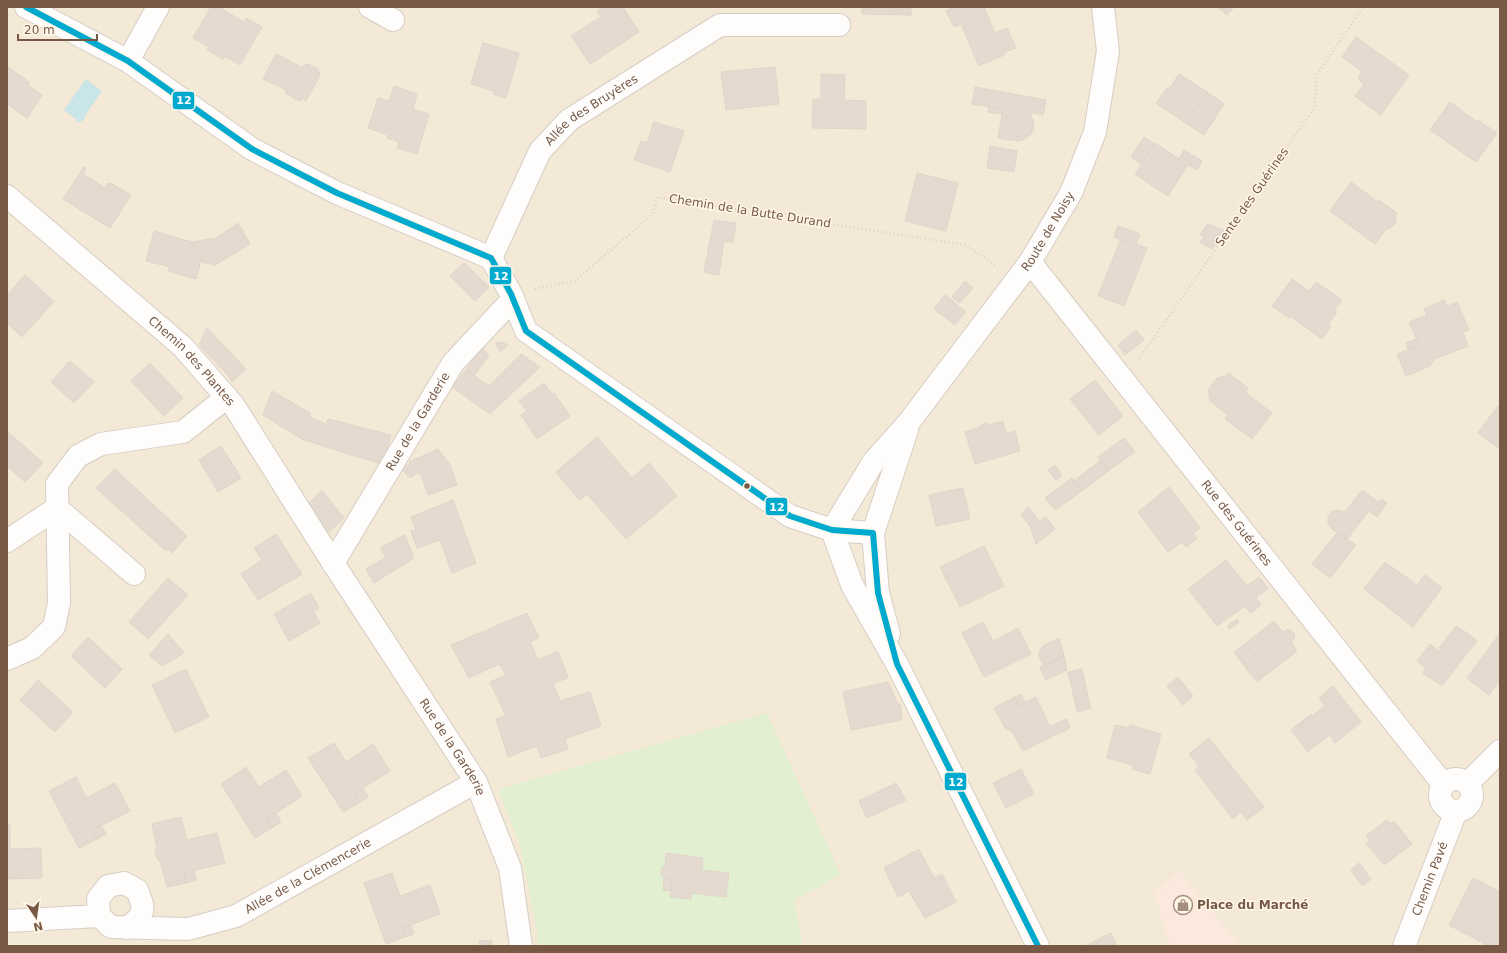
<svg xmlns="http://www.w3.org/2000/svg" width="1507" height="953" font-family="'DejaVu Sans',sans-serif">
<rect width="100%" height="100%" fill="#f8f2e7"/>
<path fill="#f4e8d7" d="M7,7H1500V946H7Z"/>
<path fill="#fce9dd" d="M1179,871L1217,917L1240,946H1169L1155,893Z"/>
<path fill="#e2efd1" d="M767,713L841,875L794,900L803,946H538L537,929L519,842L498,789Z"/>
<path fill="#c9e5e8" d="M86,79L102,91L84,117L85,119L78,123L76,119L64,110Z"/>
<path fill="#e4dacf" stroke="#e1d5c9" d="M211,7H219L244,22L246,18L262,27L240,65L225,56L223,59L207,50L209,47L193,38Z
M603,7H623L639,32L590,64L571,36L601,17L597,11Z
M862,7H911V15L862,14Z
M955,7H984L995,33L1007,28L1016,48L1003,53L1004,55L979,66L961,24L954,27L946,11Z
M1217,7H1234L1227,15Z
M1356,37L1409,75L1381,115L1355,96L1364,84L1360,81L1359,76L1362,71L1342,57Z
M483,43L519,53L506,98L493,94L494,91L471,84Z
M276,54L301,67L307,64L318,69L320,75L306,101L302,98L300,101L292,97L285,93L286,90L263,79Z
M7,66L29,82L28,85L42,95L27,118L7,104Z
M775,67L779,104L726,110L721,72Z
M821,74L845,75L844,100L866,101V129L812,128L813,99H821Z
M1179,74L1207,92L1186,123L1156,103L1167,88L1169,89Z
M394,86L417,94L413,109L429,114L417,154L397,148L399,142L387,138L388,135L368,128L378,98L389,101Z
M975,87L1046,100L1043,115L1029,112L1033,120L1034,128L1031,134L1025,139L1018,141L998,138L1003,109L972,104Z
M1207,92L1224,104L1204,135L1186,123Z
M1450,102L1477,122L1478,120L1497,133L1476,162L1430,130Z
M989,107L1003,109L1002,114L988,112Z
M654,122L684,131L670,172L634,160L641,141L647,143Z
M1144,137L1154,144L1141,164L1131,157Z
M1155,143L1179,159L1184,150L1202,161L1197,170L1188,165L1168,196L1135,174Z
M990,146L1017,151L1014,172L987,168Z
M84,167L86,168L83,174L105,188L108,183L112,184L131,195L110,228L63,199Z
M917,173L958,183L946,231L905,221Z
M1351,182L1378,202L1379,200L1397,213L1395,216L1396,222L1391,228L1386,229L1375,244L1330,211Z
M714,220L736,223L733,242L724,241L719,275L704,272Z
M238,223L250,244L213,266L211,262L207,264L201,261L196,279L168,271L170,267L146,261L154,231L192,242L216,238Z
M1208,224L1224,231L1212,249L1200,242L1204,237L1200,234Z
M1118,226L1140,234L1136,244L1114,237Z
M1121,239L1147,248L1124,306L1098,296Z
M464,263L489,287L475,301L450,276Z
M25,275L36,285L33,288L51,305L22,337L7,323V295Z
M1292,279L1309,291L1316,282L1342,300L1335,310L1337,312L1328,324L1331,326L1322,339L1290,316L1289,318L1272,306Z
M965,281L973,288L960,303L952,297Z
M36,285L54,302L51,305L33,288Z
M945,295L966,312L955,325L934,309Z
M1444,300L1447,307L1457,302L1469,330L1463,332L1468,346L1435,359L1430,366L1406,376L1397,354L1419,345L1409,322L1427,315L1424,309Z
M207,328L246,369L232,382L227,374L199,345Z
M1136,330L1144,340L1125,355L1118,345Z
M1416,339L1419,345L1408,349L1406,343Z
M502,342L508,345L500,352L496,343Z
M482,348L489,355L474,376L466,370Z
M521,354L540,367L490,414L452,387L466,370L489,386Z
M70,361L94,382L74,403L51,382Z
M150,363L183,398L164,416L131,381Z
M1228,373L1248,388L1245,392L1272,413L1252,439L1225,419L1228,415L1209,400L1210,398L1208,390L1217,378L1226,376Z
M1095,380L1123,416L1099,435L1070,399Z
M544,383L552,394L554,393L570,416L537,439L521,415L527,411L519,401Z
M272,391L310,413L309,417L326,424L328,419L391,435L383,464L351,455L302,439L263,415Z
M1498,406L1500,408V449L1478,433Z
M1003,421L1006,434L1015,431L1020,451L975,464L965,432L979,428L981,425L986,423L989,425Z
M7,431L43,463L25,482L7,466Z
M597,437L632,478L649,463L677,496L626,539L587,494L579,500L556,472Z
M1124,438L1135,452L1108,471L1098,457Z
M221,446L241,478L218,492L199,460Z
M438,449L450,465L457,485L428,495L422,477L418,472L410,478L402,470L410,463L409,462Z
M1100,461L1108,471L1082,491L1074,481Z
M1055,465L1062,476L1056,480L1048,470Z
M115,469L187,536L172,553L168,549L166,551L96,488Z
M1072,478L1082,491L1055,510L1045,498Z
M1169,487L1200,528L1193,533L1197,538L1186,547L1182,542L1168,552L1138,512Z
M963,488L970,519L936,526L929,495Z
M322,490L344,518L329,532L307,505Z
M1362,490L1378,502L1381,499L1387,503L1377,517L1369,511L1360,522L1345,512Z
M453,500L476,563L452,573L440,540L417,548L411,531L416,530L411,517Z
M1028,507L1040,522L1031,528L1021,514Z
M1338,510L1345,512L1360,522L1347,539L1332,529L1328,523V517L1333,511Z
M1046,517L1055,529L1036,544L1031,528Z
M1337,533L1356,545L1330,578L1312,564Z
M276,534L302,574L258,600L241,574L262,560L254,548Z
M405,535L414,558L374,583L366,569L386,557L380,548Z
M984,546L1004,586L960,607L945,577L962,568L957,559Z
M957,559L962,568L945,577L940,567Z
M1226,560L1247,586L1259,577L1268,588L1256,598L1261,605L1251,613L1245,606L1217,626L1188,589Z
M1385,562L1417,585L1425,575L1442,588L1413,627L1364,589Z
M168,578L188,595L148,639L129,622Z
M311,593L319,608L313,611L320,623L289,641L274,614Z
M527,613L539,638L530,642L538,660L558,651L568,678L553,683L560,701L590,692L601,726L565,739L568,749L541,758L537,746L508,757L496,719L506,716L490,682L506,675L499,664L469,678L451,645Z
M1237,619L1239,622L1230,629L1227,626Z
M1274,621L1283,632L1286,630H1291L1295,634L1294,639L1291,642L1297,651L1257,682L1245,667L1257,658L1246,643Z
M983,622L993,641L1018,628L1031,654L984,677L962,633Z
M1456,626L1470,635L1455,655L1461,661L1442,686L1423,673L1426,669L1417,661L1430,644L1440,652L1442,649L1439,648Z
M1500,633V680L1489,695L1467,678Z
M168,634L184,653L162,666L149,655Z
M1470,635L1477,641L1461,661L1455,655Z
M88,637L122,669L105,688L71,656Z
M1059,638L1064,656L1044,666L1038,654L1043,646Z
M1246,643L1257,658L1245,667L1234,652Z
M1064,656L1067,670L1046,680L1040,667Z
M186,669L209,717L175,733L152,685Z
M1082,669L1089,702L1076,706L1068,672Z
M1178,677L1193,696L1183,705L1167,686Z
M38,680L73,712L55,732L20,700Z
M888,682L898,705L900,704L902,716L901,717V720L851,730L843,692Z
M1333,686L1361,722L1335,743L1330,735L1315,746L1300,726L1325,706L1319,698Z
M1021,694L1025,703L1019,706L1015,697Z
M1015,697L1019,706L1036,697L1050,727L1066,719L1070,728L1023,751L1012,731L1005,728L994,708Z
M1089,702L1091,708L1077,712L1076,706Z
M1311,714L1312,716L1300,726L1315,746L1308,752L1291,730Z
M1115,725L1129,728L1130,725L1161,734L1150,774L1132,769L1133,765L1107,758Z
M1209,738L1264,807L1247,820L1241,812L1233,819L1195,770L1199,766L1189,754Z
M334,743L346,762L373,744L390,771L355,793L360,802L343,812L308,758Z
M246,767L259,787L286,770L302,796L267,819L273,827L255,838L221,784Z
M1021,769L1034,794L1006,808L993,783Z
M76,777L86,798L115,783L130,811L92,830L97,839L79,848L49,791Z
M896,783L906,800L867,818L859,801Z
M363,788L368,797L360,802L355,793Z
M276,813L281,822L273,827L267,819Z
M181,817L187,840L217,833L225,863L184,873L186,883L167,887L160,861L157,859L155,852L157,849L152,824Z
M1387,820L1390,824L1394,821L1412,844L1384,865L1366,843L1370,841L1366,836Z
M7,825H10V849L41,848L42,878L7,879Z
M101,825L106,834L97,839L92,830Z
M919,849L934,878L942,874L956,902L925,918L909,891L898,897L884,868Z
M666,853L703,858L702,870L729,873L726,897L692,893L691,899L670,897L672,880L664,878L661,874L662,868L665,866Z
M1359,863L1371,879L1362,886L1351,870Z
M194,870L196,880L186,883L184,873Z
M392,873L400,896L430,885L440,914L402,928L405,937L386,944L364,883Z
M664,878L672,880L671,891L663,890Z
M1473,878L1500,892V946H1489L1449,925Z
M411,925L414,934L405,937L402,928Z
M1111,933L1117,946H1085Z
M492,940V946H479V941Z"/>
<g fill="none" stroke-linecap="round" stroke-linejoin="round">
<g stroke="#d5cec5" stroke-width="24">
<g id="street">
<path d="M26,7L128,61L252,149L337,193L491,258L511,294L526,331L790,516L832,530L873,533"/>
<path d="M370,7L393,20"/>
<path d="M128,61L158,7"/>
<path id="s1" d="M7,196L183,347L234,406L333,563L476,782L510,868L521,946"/>
<path id="s2" d="M491,258L540,151L569,120L720,25H839"/>
<path id="s3" d="M1030,262L1443,784"/>
<path d="M7,541L57,508L134,574"/>
<path id="s4" d="M333,563L453,363L513,299"/>
<path d="M7,659L32,648L54,627L59,603L57,484L78,456L101,444L183,432L227,397"/>
<circle cx="1456" cy="795" r="16"/>
<path d="M1468,783L1500,751"/>
<path d="M7,921L99,916"/>
<path id="s5" d="M127,928C146,914 145,910 137,890L124,883L108,886L98,899L99,916L111,927L188,929L236,916L476,782"/>
<path id="s6" d="M1404,946L1456,811"/>
</g>
</g>
<g stroke="#d6cec4" stroke-width="24">
<g id="secondary">
<path d="M889,634L878,593L873,533L907,430"/>
<path id="s7" d="M1038,946L897,664L852,585L832,530L874,461L909,422L1030,262L1071,193L1095,132L1108,51L1103,7"/>
</g>
</g>
<path stroke="#dad2cb" stroke-width="2.5" stroke-dasharray="1 3" stroke-linecap="butt" d="M535,289L575,281L653,214L657,197L966,245L996,266
M1139,359L1315,107L1316,76L1363,7"/>
<use href="#street" stroke="#fefdfb" stroke-width="22"/>
<use href="#secondary" stroke="#fefdfb" stroke-width="22"/>
<g stroke="#fff7e9" stroke-width="9">
<path id="bus-1" d="M26,7L128,61L252,149L337,193L491,258L511,294L526,331L790,516L832,530L873,533L878,593L897,664L1038,946"/>
</g>
<use href="#bus-1" stroke="#00a9ce" stroke-width="6"/>
</g>
<defs>
<g id="shop-ring" transform="scale(1)"><circle r="9.5" fill="#fff7e9" stroke="#a48f7e" stroke-width="1.5"/><path d="M-5-2.5h2.3a2.7 3.5 0 0 1 5.4 0H5L5.5 6h-11ZM-1.5-2.5h3a1.5 2.3 0 0 0-3 0Z" fill="#a48f7e"/></g>
</defs>
<g fill-rule="evenodd">
<use href="#shop-ring" x="1183" y="905"/>
</g>
<circle fill="#775946" stroke="#fff7e9" stroke-width="1.5" cx="747" cy="486" r="3.5"/>
<g text-anchor="middle" dominant-baseline="central" stroke-width="3" stroke-linejoin="round" paint-order="stroke">
<g font-size="12" fill="#775946" stroke="#fff7e9">
<text stroke="none"><textPath href="#s2" startOffset="184">Allée des Bruyères</textPath></text>
<text transform="translate(1252 197) rotate(-55)">Sente des Guérines</text>
<text transform="translate(750 211) rotate(9)">Chemin de la Butte Durand</text>
<text stroke="none"><textPath href="#s7" startOffset="834">Route de Noisy</textPath></text>
<text stroke="none"><textPath href="#s1" startOffset="248">Chemin des Plantes</textPath></text>
<text stroke="none"><textPath href="#s4" startOffset="165">Rue de la Garderie</textPath></text>
<text stroke="none"><textPath href="#s3" startOffset="333">Rue des Guérines</textPath></text>
<text stroke="none"><textPath href="#s1" startOffset="715">Rue de la Garderie</textPath></text>
<text stroke="none"><textPath href="#s5" startOffset="335">Allée de la Clémencerie</textPath></text>
<text stroke="none"><textPath href="#s6" startOffset="72">Chemin Pavé</textPath></text>
</g>
<g font-size="12" font-weight="bold" fill="#775946" stroke="#fff7e9" text-anchor="start">
<text x="1197" y="905">Place du Marché</text>
</g>
</g>
<g stroke="#fff7e9" stroke-width="1.5">
<rect x="172" y="91" width="23" height="19" rx="4" fill="#00a9ce"/>
<rect x="489" y="266" width="23" height="19" rx="4" fill="#00a9ce"/>
<rect x="765" y="497" width="23" height="19" rx="4" fill="#00a9ce"/>
<rect x="944" y="772" width="23" height="19" rx="4" fill="#00a9ce"/>
</g>
<g font-size="11" text-anchor="middle" font-weight="bold" fill="#fff">
<text x="184" y="104">12</text>
<text x="501" y="280">12</text>
<text x="777" y="511">12</text>
<text x="956" y="786">12</text>
</g>
<rect width="1507" height="953" fill="none" stroke="#775946" stroke-width="16"/>
<g transform="translate(36 917) rotate(167)" stroke="#fff7e9" stroke-width="3" paint-order="stroke">
<path d="M0-3L7 15L0 10L-7 15Z" fill="#775946"/>
<text y="-6" font-size="11" font-weight="bold" text-anchor="middle" fill="#775946">N</text>
</g>
<path d="M18 34v6h79v-6" fill="none" stroke="#775946" stroke-width="2"/>
<text x="24" y="34" font-size="12" fill="#775946" stroke="#fff7e9" stroke-width="3" paint-order="stroke">20 m</text>
</svg>
